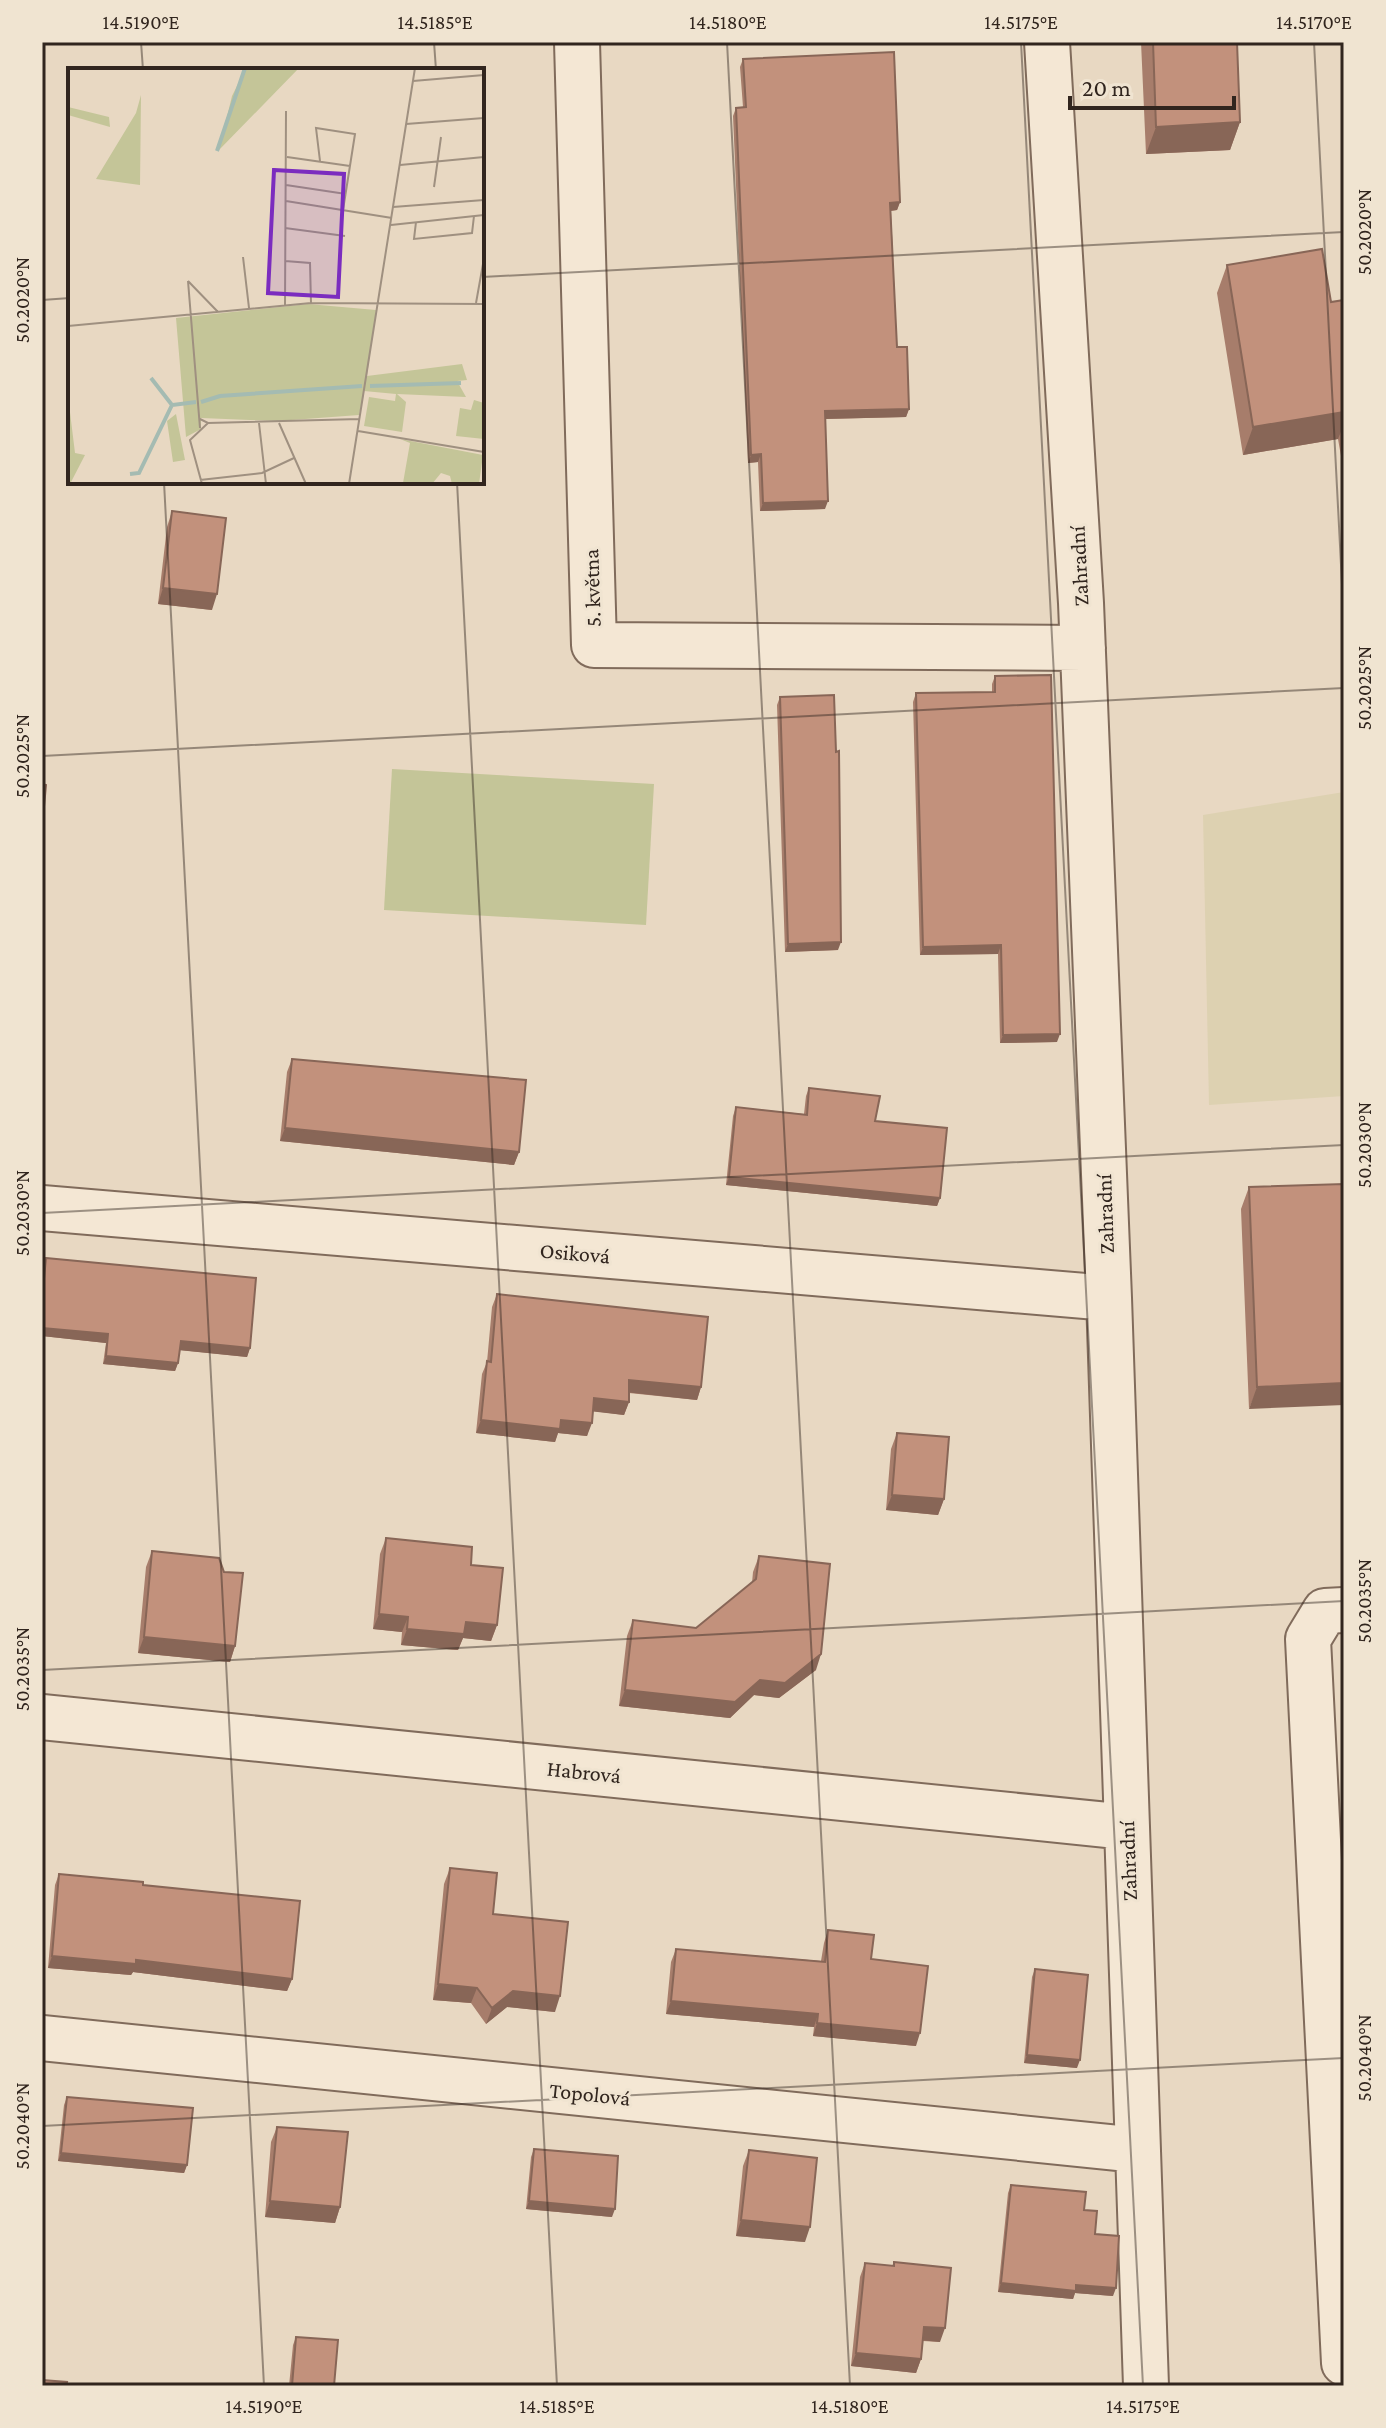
<svg xmlns="http://www.w3.org/2000/svg" width="1386" height="2428" font-family="'Crimson Pro',serif">
<rect width="100%" height="100%" fill="#e8d8c2"/>
<path fill="#ddd1b1" d="M1344,792V1096L1209,1105L1203,815Z"/>
<path fill="#c4c598" d="M392,769L654,784L646,925L384,910Z"/>
<g fill="none" stroke-linecap="round" stroke-linejoin="round">
<g stroke="#806b5b" stroke-width="48">
<path id="minor" d="M577,42L594,645L1083,648
M1047,42L1081,603L1109,1298L1146,2386
M42,1208L1109,1298
M1344,1610L1325,1611L1308,1639L1344,2363
M42,1717L1127,1827
M42,2038L1138,2150"/>
</g>
<use href="#minor" stroke="#f4e7d4" stroke-width="44"/>
</g>
<path fill="#a77d6b" d="M1141,42H1237L1240,122L1230,150L1146,154Z
M743,59L900,202L897,210L891,211L897,347L909,409L906,417L826,419L825,509L760,511L758,462L748,463L733,116L736,108L743,107L740,67Z
M1227,265L1331,302L1344,300V473L1338,439L1243,455L1217,293Z
M172,511L212,610L158,604L167,527Z
M995,676L1057,1042L1000,1043L998,954L920,955L913,702L916,693L992,692V684Z
M780,697L838,950L785,952L777,705Z
M292,1059L519,1152L514,1165L280,1141L287,1072Z
M809,1088L875,1121L940,1198L937,1206L726,1185L733,1116L736,1107L804,1114L806,1096Z
M1344,1184L1249,1409L1241,1209L1249,1187Z
M46,1258L250,1348L247,1357L180,1350L178,1363L175,1371L103,1364L106,1343L42,1336V1277L43,1266Z
M497,1294L701,1387L697,1400L629,1393V1402L624,1415L593,1411L587,1436L558,1433L555,1442L476,1433L482,1374L487,1362L492,1307Z
M897,1433L944,1499L938,1515L886,1510L891,1449Z
M386,1538L471,1565L497,1625L491,1641L463,1638L458,1650L401,1645L402,1632L373,1629L380,1554Z
M152,1551L235,1646L230,1662L138,1653L146,1567Z
M759,1556L816,1670L779,1698L754,1695L730,1718L619,1706L627,1636L633,1620L696,1628L752,1583L753,1572Z
M450,1868L493,1914L555,2012L507,2007L486,2024L471,2003L433,2000L444,1884Z
M59,1874L143,1885L292,1979L287,1991L133,1972L131,1975L48,1968L55,1885Z
M828,1930L871,1959L916,2046L813,2036L814,2027L666,2014L671,1962L676,1949L821,1961L824,1943Z
M1035,1969L1077,2068L1024,2063L1032,1977Z
M67,2097L187,2165L184,2173L58,2161L64,2105Z
M277,2127L340,2207L335,2223L265,2217L271,2142Z
M534,2149L612,2217L526,2209L531,2157Z
M749,2150L805,2242L736,2236L743,2166Z
M1011,2185L1084,2210L1095,2234L1113,2296L1075,2293L1073,2299L998,2292L1008,2193Z
M894,2262L940,2342L923,2341L921,2359L916,2373L851,2366L860,2277L865,2263L892,2266Z
M296,2337L334,2386H289L293,2345Z"/>
<path fill="#886657" d="M1240,122L1230,150L1146,154L1156,127Z
M900,202L897,210L888,211L890,203Z
M909,409L906,417L822,419L825,411Z
M1344,412V424L1338,439L1243,455L1253,427Z
M761,454L758,462L748,463L751,455Z
M828,501L825,509L760,511L763,503Z
M163,588L217,594L212,610L158,604Z
M841,942L838,950L785,952L788,944Z
M1001,945L998,954L920,955L923,947Z
M1060,1034L1057,1042L1000,1043L1003,1035Z
M285,1128L519,1152L514,1165L280,1141Z
M729,1177L940,1198L937,1206L726,1185Z
M42,1328L108,1334L106,1343L42,1336Z
M181,1341L250,1348L247,1357L178,1350Z
M106,1356L178,1363L175,1371L103,1364Z
M629,1380L701,1387L697,1400L625,1392Z
M1344,1383V1405L1249,1409L1257,1387Z
M594,1398L629,1402L624,1415L589,1411Z
M481,1420H561L592,1423L587,1436L558,1433L555,1442L476,1433Z
M892,1495L944,1499L938,1515L886,1510Z
M379,1614L408,1617L402,1632L373,1629Z
M466,1622L497,1625L491,1641L463,1638L458,1650L401,1645L407,1629Z
M144,1637L235,1646L230,1662L138,1653Z
M821,1654L816,1670L779,1698L754,1695L730,1718L619,1706L625,1690L760,1680Z
M52,1956L136,1960L292,1979L287,1991L133,1972L131,1975L48,1968Z
M438,1984L477,1988L471,2003L433,2000Z
M513,1991L560,1996L555,2012L507,2007L486,2024L492,2008Z
M671,2001L818,2014L814,2027L666,2014Z
M817,2023L920,2033L916,2046L813,2036Z
M1027,2055L1080,2060L1077,2068L1024,2063Z
M61,2153L187,2165L184,2173L58,2161Z
M270,2201L340,2207L335,2223L265,2217Z
M529,2201L615,2209L612,2217L526,2209Z
M741,2220L810,2227L805,2242L736,2236Z
M1001,2283L1076,2285L1116,2288L1113,2296L1075,2293L1073,2299L998,2292Z
M924,2327L945,2328L940,2342L919,2340Z
M856,2353L921,2359L916,2373L851,2366Z"/>
<path fill="#c2917c" stroke="#886657" stroke-width="2" d="M1153,42H1237L1240,122L1156,127Z
M894,52L900,202L890,203L897,347H907L909,409L825,411L828,501L763,503L761,454L751,455L736,108L746,107L743,59Z
M1322,249L1331,302L1344,300V412L1253,427L1227,265Z
M172,511L226,518L217,594L163,588Z
M1051,675L1060,1034L1003,1035L1001,945L923,947L916,693L995,692V676Z
M834,695L836,752L839,751L841,942L788,944L780,697Z
M42,784L46,785L42,828Z
M292,1059L526,1080L519,1152L285,1128Z
M809,1088L880,1096L875,1121L947,1128L940,1198L729,1177L736,1107L807,1115Z
M1344,1184V1383L1257,1387L1249,1187Z
M46,1258L256,1278L250,1348L181,1341L178,1363L106,1356L108,1334L42,1328V1299Z
M497,1294L708,1317L701,1387L629,1380V1402L594,1398L592,1423L561,1420L560,1429L481,1420L487,1361L491,1362Z
M897,1433L949,1437L944,1499L892,1495Z
M386,1538L472,1547L471,1565L503,1568L497,1625L466,1622L464,1634L407,1629L408,1617L379,1614Z
M152,1551L219,1558L224,1572L243,1573L235,1646L144,1637Z
M759,1556L830,1564L821,1654L785,1683L760,1680L735,1702L625,1690L633,1620L696,1628L756,1579Z
M450,1868L497,1873L493,1914L568,1922L560,1996L513,1991L492,2008L477,1988L438,1984Z
M59,1874L143,1882V1885L300,1901L292,1979L136,1960V1964L52,1956Z
M828,1930L874,1935L871,1959L928,1966L920,2033L817,2023L818,2014L671,2001L676,1949L825,1962Z
M1035,1969L1088,1975L1080,2060L1027,2055Z
M67,2097L193,2108L187,2165L61,2153Z
M277,2127L348,2132L340,2207L270,2201Z
M534,2149L618,2156L615,2209L529,2201Z
M749,2150L817,2158L810,2227L741,2220Z
M1011,2185L1086,2192L1084,2210L1097,2211L1095,2234L1119,2236L1116,2288L1076,2285V2291L1001,2283Z
M894,2262L951,2268L945,2328L924,2327L921,2359L856,2353L865,2263L894,2266Z
M296,2337L338,2340L334,2386H292Z
M42,2380L67,2382L66,2386H42Z"/>
<path fill="none" stroke="#31251e" stroke-width="2" stroke-opacity="0.45" d="M141,42L143,70M434,42L436,70M727,42L850,2386M1021,42L1143,2386M1314,42L1344,623M482,277L1344,232M42,300L70,298M164,482L264,2386M457,482L557,2386M42,756L1344,688M42,1213L1344,1145M42,1670L1344,1601M42,2126L1344,2058"/>
<g text-anchor="middle" dominant-baseline="central" stroke-width="6" stroke-linejoin="round" paint-order="stroke">
<g font-size="22" fill="#31251e" stroke="#f0e4d1">
<text transform="translate(1079 566) rotate(-93)">Zahradní</text>
<text transform="translate(592 588) rotate(-92)">5. května</text>
<text transform="translate(1105 1214) rotate(-92)">Zahradní</text>
<text transform="translate(575 1253) rotate(5)">Osiková</text>
<text transform="translate(584 1772) rotate(6)">Habrová</text>
<text transform="translate(1128 1861) rotate(-92)">Zahradní</text>
<text transform="translate(590 2094) rotate(6)">Topolová</text>
</g>
</g>
<g transform="translate(68 68)">
<rect width="416" height="416" fill="#e8d8c2"/>
<path d="M178,0H231L151,82L164,28ZM73,27L72,117L28,111L68,45ZM0,39L41,49L42,59L0,47ZM240,236L308,242L299,308L394,296L399,312L389,313L398,329L329,326L338,334L334,364L296,358L301,329L327,333L328,326L296,323L291,347L210,353L133,350V361L118,369L108,250ZM0,328L7,385L17,387L2,416ZM406,332L416,335V371L388,368L392,340L403,342ZM108,346L117,392L105,394L99,353ZM332,371L415,387L411,416H384L382,408L373,405L364,416L335,415L342,375Z" fill="#c4c598"/>
<path fill="none" stroke="#a4bbb2" stroke-width="4" d="M149,83L177,0M83,310L104,337M302,318L393,315M133,334L152,328L294,318M62,406L71,405L104,337L128,334"/>
<path fill="none" stroke="#9f9080" stroke-width="2" d="M345,13L416,7M338,56L416,50M219,89L282,98M252,93L248,60L287,66L275,142M332,97L416,89M218,117L278,126M366,119L373,69M218,133L324,150M325,139L416,132M348,154L346,171L404,165L406,148M323,157L416,147M217,160L277,168M175,189L181,240M217,193L242,195L243,235M120,213L132,360M120,213L150,244M408,235L415,196M217,237L218,43M0,258L243,235L416,236M132,351L140,355L292,351M191,355L198,416M211,355L238,416M290,363L416,384M132,412L194,405L226,390M134,416L122,372L140,355M281,416L347,0"/>
<path fill="#7b2cbf" fill-opacity="0.15" stroke="#7b2cbf" stroke-width="4" d="M206,102L276,106L270,229L200,225Z"/>
<rect width="416" height="416" fill="none" stroke="#31251e" stroke-width="4"/>
</g>
<rect width="1386" height="2428" fill="none" stroke="#f0e4d1" stroke-width="88"/>
<path d="M1070 96v12h164v-12" fill="none" stroke="#31251e" stroke-width="4"/>
<text x="1082" y="96" font-size="24" fill="#31251e" stroke="#f0e4d1" stroke-width="6" paint-order="stroke">20 m</text>
<rect x="44" y="44" width="1298" height="2340" fill="none" stroke="#31251e" stroke-width="3"/>
<g font-size="20" text-anchor="middle" fill="#31251e">
<text x="141" y="29">14.5190°E</text>
<text x="435" y="29">14.5185°E</text>
<text x="728" y="29">14.5180°E</text>
<text x="1021" y="29">14.5175°E</text>
<text x="1314" y="29">14.5170°E</text>
<text transform="translate(1364 232) rotate(-90)" y="7">50.2020°N</text>
<text transform="translate(22 300) rotate(-90)" y="7">50.2020°N</text>
<text transform="translate(1364 688) rotate(-90)" y="7">50.2025°N</text>
<text transform="translate(22 756) rotate(-90)" y="7">50.2025°N</text>
<text transform="translate(1364 1145) rotate(-90)" y="7">50.2030°N</text>
<text transform="translate(22 1213) rotate(-90)" y="7">50.2030°N</text>
<text transform="translate(1364 1601) rotate(-90)" y="7">50.2035°N</text>
<text transform="translate(22 1669) rotate(-90)" y="7">50.2035°N</text>
<text transform="translate(1364 2058) rotate(-90)" y="7">50.2040°N</text>
<text transform="translate(22 2126) rotate(-90)" y="7">50.2040°N</text>
<text x="264" y="2413">14.5190°E</text>
<text x="557" y="2413">14.5185°E</text>
<text x="850" y="2413">14.5180°E</text>
<text x="1143" y="2413">14.5175°E</text>
</g>
</svg>
